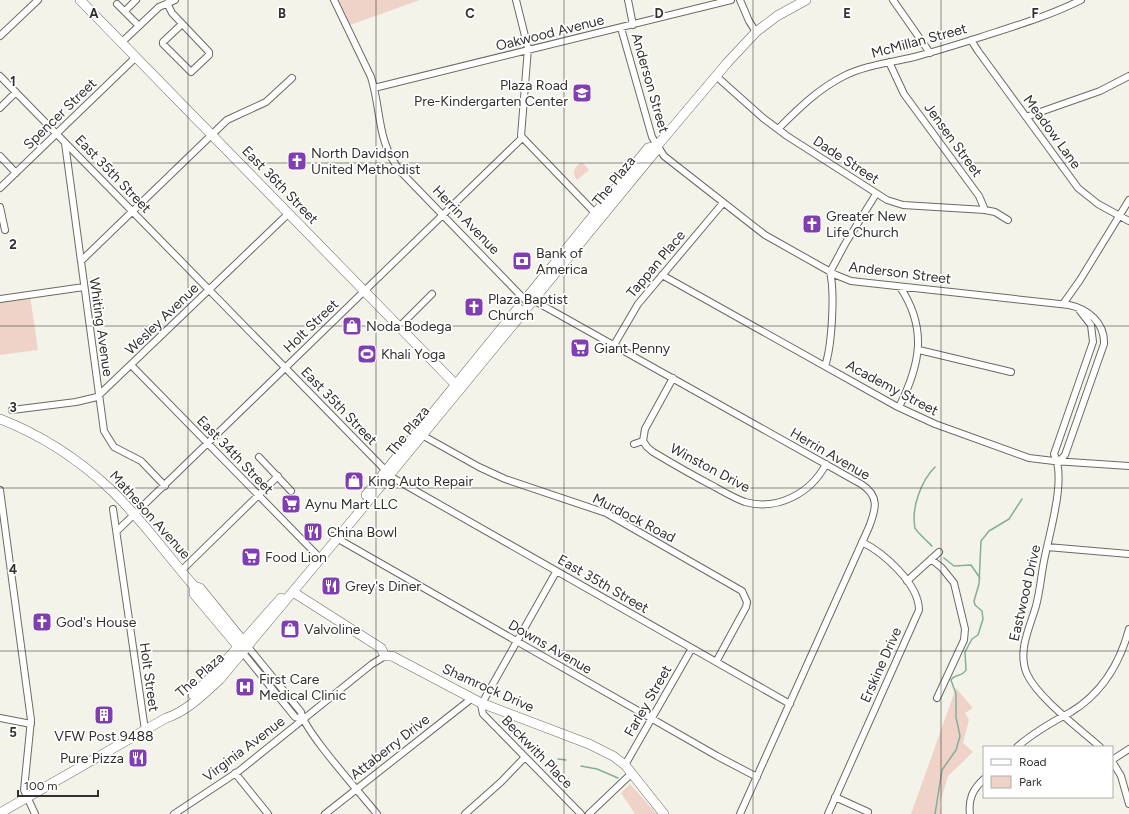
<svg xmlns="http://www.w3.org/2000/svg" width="1129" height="814" font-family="Figtree,sans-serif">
<rect width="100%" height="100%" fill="#f4f3ea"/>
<path fill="#f0d3c8" d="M338,0H420L350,25Z
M580,163H583L589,170L577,180C571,172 575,168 580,163Z
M30,295L38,350L0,355V299Z
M956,688L973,708L965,713L969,720L963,743L973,752L948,776L940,803L941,814H911Z
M630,784L655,812L658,814H635L621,793Z"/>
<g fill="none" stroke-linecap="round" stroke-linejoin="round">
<path stroke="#83ae9a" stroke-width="1.5" d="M932,546C929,543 916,531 915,528C911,508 921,481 935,467
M944,558L954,566L971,565L980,578
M558,759L566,760
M581,766L597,769L618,778
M935,814L942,770L956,750L960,736L956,717V694L951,680C954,674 962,677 966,670L965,652L972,639L978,635L983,619L982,611L975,605L974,601L979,584L981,541L989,531L1009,519L1022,499"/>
<g stroke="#6b6b63" stroke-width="8">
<path id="street" d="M334,0L371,77C382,112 376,141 401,172L525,300
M516,0L528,48L521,136L595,213
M628,0L633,25
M740,0L749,21L756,32
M893,0L930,53
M167,3L172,13L209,52V55L191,72L163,44V42L182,24
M117,4L139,26
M125,11L136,0
M621,28L652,137L664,156L765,235L836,275L851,281L1069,305C1088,309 1105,323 1104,344L1065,455L1058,462
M0,36L38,0
M971,40L978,51L1078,188L1098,204L1129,221
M122,42L159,7L175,0
M889,62L904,94L979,196L985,210
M0,76L393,478L790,704
M716,76L763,118L787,136L887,200L903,205L985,210L995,212L1008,220
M374,88L731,0
M0,108L16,92
M1026,117L1100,91L1129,76
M778,129C798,109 818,89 844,76C866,65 890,63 914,57C937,51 959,44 981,37C1015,26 1049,16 1081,0
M65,143L104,431L114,447L141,461L165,486
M0,156L16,173
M0,188L136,57
M0,207L5,230
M81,261L227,120L266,102L292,78
M662,275L896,406L935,424L1029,458L1054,461L1129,466
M0,299L84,287
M533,300L861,484C880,496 876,509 869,527L740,814
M1063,304L1080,280L1129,200
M1080,311L1091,325L1093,342L1054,454C1067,478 1049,534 1044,561C1041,576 1040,591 1036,606C1030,627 1017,651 1027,674C1038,698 1079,728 1100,747
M399,327L432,294
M614,345L638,304L723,203
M919,350L1011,372
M132,366L321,559
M825,366C832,346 835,292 830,272L845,244L876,194
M673,378L645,429L643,441L647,447L653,452C673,464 694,476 715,487C724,492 734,498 745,502C778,511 811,493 826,464
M899,407C920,365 928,329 900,287
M12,410L76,402L97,397L288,214
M420,434L479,467L505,479L606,513L742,591L747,602L746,607L716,662
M634,444L643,441
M259,457L291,491
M0,490L31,720L24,790L35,814
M113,509L145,730
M117,531L522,138
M333,536L717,756L757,777
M1047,547L1129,554
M931,559L942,568L954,583L965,629L964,640L937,698
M181,571L278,476
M556,572L481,705L483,714L581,814
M907,581L939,552
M248,647L301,712C303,730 363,796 377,814
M243,653L295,717L302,719
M0,718L31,724
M1017,747C1033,733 1052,722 1071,712C1102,693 1120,663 1129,629
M1112,760L1129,749
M1112,761L1121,776L1129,804
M625,765L692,648
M235,773L268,814
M835,797L868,812
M174,814L239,771L372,664L385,656
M325,814L471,699
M465,814L501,782L525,757
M589,814L632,773
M828,814L919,610C919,584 884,553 862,542
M970,814C968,799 973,789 984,779"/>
</g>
<g stroke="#6b6b63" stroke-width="10">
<path id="secondary" d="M80,0L459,388
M529,295L648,148L657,146
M0,419C41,435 78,459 110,489C141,518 166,554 194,586L200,588L247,646
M366,495L518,308
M194,586V594L242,651
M293,592L381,648L385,656H392L481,703L589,744L613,756L625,765L664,814
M193,695L214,674L281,598
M0,813L166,718C186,712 205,693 220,679L346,528L655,152L657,146L727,63L756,32L777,16L806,0"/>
</g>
<use href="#street" stroke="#fff" stroke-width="6"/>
<use href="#secondary" stroke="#fff" stroke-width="9"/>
</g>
<path fill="none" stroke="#31312e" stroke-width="1" stroke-opacity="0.55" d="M188,0V814M376,0V814M564,0V814M753,0V814M941,0V814M0,163H1129M0,326H1129M0,488H1129M0,651H1129"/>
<defs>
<g id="school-square" transform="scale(1)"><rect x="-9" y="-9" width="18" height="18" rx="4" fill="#803eb2" stroke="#fff"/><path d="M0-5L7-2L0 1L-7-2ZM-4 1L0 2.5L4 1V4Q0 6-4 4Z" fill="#fff"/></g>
<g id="church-square" transform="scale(1)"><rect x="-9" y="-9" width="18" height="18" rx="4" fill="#803eb2" stroke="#fff"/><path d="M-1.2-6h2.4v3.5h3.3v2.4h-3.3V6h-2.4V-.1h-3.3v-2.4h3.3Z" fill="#fff"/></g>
<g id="bank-square" transform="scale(1)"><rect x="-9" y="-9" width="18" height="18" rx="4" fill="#803eb2" stroke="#fff"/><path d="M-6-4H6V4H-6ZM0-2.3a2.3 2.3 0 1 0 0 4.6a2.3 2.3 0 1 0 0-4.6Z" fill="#fff"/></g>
<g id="shop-square" transform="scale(1)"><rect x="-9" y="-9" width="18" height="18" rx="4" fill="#803eb2" stroke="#fff"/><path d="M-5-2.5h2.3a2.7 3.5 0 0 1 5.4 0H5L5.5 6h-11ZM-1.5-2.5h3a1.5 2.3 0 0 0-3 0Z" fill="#fff"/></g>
<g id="supermarket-square" transform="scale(1)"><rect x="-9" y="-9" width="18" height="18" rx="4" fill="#803eb2" stroke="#fff"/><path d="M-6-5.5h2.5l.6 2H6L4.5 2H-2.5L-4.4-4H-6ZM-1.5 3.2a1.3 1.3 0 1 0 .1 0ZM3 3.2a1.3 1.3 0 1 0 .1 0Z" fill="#fff"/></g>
<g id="stadium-square" transform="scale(1)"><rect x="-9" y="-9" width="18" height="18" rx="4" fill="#803eb2" stroke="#fff"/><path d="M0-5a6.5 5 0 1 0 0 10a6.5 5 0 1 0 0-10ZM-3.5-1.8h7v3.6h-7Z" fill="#fff"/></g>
<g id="restaurant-square" transform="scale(1)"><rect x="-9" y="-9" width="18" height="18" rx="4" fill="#803eb2" stroke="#fff"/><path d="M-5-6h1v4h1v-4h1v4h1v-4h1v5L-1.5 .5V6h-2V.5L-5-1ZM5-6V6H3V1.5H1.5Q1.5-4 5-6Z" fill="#fff"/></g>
<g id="hospital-square" transform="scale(1)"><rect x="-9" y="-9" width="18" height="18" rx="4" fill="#803eb2" stroke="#fff"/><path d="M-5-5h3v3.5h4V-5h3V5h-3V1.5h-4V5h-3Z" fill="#fff"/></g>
<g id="building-square" transform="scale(1)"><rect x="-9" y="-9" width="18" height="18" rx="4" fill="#803eb2" stroke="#fff"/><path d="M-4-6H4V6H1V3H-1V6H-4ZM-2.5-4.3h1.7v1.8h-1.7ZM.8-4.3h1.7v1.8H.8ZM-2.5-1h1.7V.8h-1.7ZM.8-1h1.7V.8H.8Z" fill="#fff"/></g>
</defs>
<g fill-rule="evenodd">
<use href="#school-square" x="582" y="93"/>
<use href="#church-square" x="297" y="161"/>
<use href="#church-square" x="812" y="224"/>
<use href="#bank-square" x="522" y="261"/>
<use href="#church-square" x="474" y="307"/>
<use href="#shop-square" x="352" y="326"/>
<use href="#supermarket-square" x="580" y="348"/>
<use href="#stadium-square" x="367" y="354"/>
<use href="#shop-square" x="354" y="481"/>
<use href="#supermarket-square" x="291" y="504"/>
<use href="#restaurant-square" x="313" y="532"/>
<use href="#supermarket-square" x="251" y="557"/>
<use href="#restaurant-square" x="331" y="586"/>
<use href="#church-square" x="42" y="622"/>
<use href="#shop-square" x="290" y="629"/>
<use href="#hospital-square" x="245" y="687"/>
<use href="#building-square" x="104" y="715"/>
<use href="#restaurant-square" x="138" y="758"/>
</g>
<g text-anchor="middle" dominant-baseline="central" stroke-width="3.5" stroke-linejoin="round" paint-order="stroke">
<g font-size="14" fill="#31312e" stroke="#fff">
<text transform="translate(550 33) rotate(-14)">Oakwood Avenue</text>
<text transform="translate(919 41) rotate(-15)">McMillan Street</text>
<text transform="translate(650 83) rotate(74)">Anderson Street</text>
<text transform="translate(60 114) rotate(-44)">Spencer Street</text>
<text transform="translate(1052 132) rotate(54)">Meadow Lane</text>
<text transform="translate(953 140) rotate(54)">Jensen Street</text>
<text transform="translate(846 160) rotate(33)">Dade Street</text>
<text transform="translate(113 174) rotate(46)">East 35th Street</text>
<text transform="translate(614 181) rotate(-51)">The Plaza</text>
<text transform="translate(280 185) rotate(46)">East 36th Street</text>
<text transform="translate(466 220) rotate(46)">Herrin Avenue</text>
<text transform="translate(656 264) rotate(-50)">Tappan Place</text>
<text transform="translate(900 273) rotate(7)">Anderson Street</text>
<text transform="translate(162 319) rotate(-44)">Wesley Avenue</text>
<text transform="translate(311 326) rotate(-44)">Holt Street</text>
<text transform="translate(101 327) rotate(82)">Whiting Avenue</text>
<text transform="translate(892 388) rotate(28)">Academy Street</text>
<text transform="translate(339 406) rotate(46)">East 35th Street</text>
<text transform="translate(408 431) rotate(-51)">The Plaza</text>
<text transform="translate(830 454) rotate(30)">Herrin Avenue</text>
<text transform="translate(235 455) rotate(46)">East 34th Street</text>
<text transform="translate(710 468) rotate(28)">Winston Drive</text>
<text transform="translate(150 515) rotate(48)">Matheson Avenue</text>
<text transform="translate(634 518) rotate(27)">Murdock Road</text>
<text transform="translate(603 584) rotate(30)">East 35th Street</text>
<text transform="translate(1025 593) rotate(-77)">Eastwood Drive</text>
<text transform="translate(550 647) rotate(30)">Downs Avenue</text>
<text transform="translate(881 665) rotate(-66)">Erskine Drive</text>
<text transform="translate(200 675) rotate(-42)">The Plaza</text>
<text transform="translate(149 677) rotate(82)">Holt Street</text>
<text transform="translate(488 688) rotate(24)">Shamrock Drive</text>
<text transform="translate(648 701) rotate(-60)">Farley Street</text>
<text transform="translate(390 747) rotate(-38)">Attaberry Drive</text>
<text transform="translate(244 749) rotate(-37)">Virginia Avenue</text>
<text transform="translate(537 752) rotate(46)">Beckwith Place</text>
</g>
<g font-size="14" fill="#31312e" stroke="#fff" text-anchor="start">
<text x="568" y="85" text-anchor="end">Plaza Road<tspan x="568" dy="16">Pre-Kindergarten Center</tspan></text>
<text x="311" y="153">North Davidson<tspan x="311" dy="16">United Methodist</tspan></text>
<text x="826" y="216">Greater New<tspan x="826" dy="16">Life Church</tspan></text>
<text x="536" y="253">Bank of<tspan x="536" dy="16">America</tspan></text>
<text x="488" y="299">Plaza Baptist<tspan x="488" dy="16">Church</tspan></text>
<text x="366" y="326">Noda Bodega</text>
<text x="594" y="348">Giant Penny</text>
<text x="381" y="354">Khali Yoga</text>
<text x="368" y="481">King Auto Repair</text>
<text x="305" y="504">Aynu Mart LLC</text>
<text x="327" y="532">China Bowl</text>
<text x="265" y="557">Food Lion</text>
<text x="345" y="586">Grey's Diner</text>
<text x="56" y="622">God's House</text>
<text x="304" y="629">Valvoline</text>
<text x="259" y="679">First Care<tspan x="259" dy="16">Medical Clinic</tspan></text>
<text x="104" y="736" text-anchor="middle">VFW Post 9488</text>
<text x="124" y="758" text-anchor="end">Pure Pizza</text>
</g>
</g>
<g font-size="13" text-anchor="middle" font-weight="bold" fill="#31312e" stroke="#fff" stroke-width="3.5" stroke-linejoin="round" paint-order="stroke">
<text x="94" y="18">A</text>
<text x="282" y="18">B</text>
<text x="470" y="18">C</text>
<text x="659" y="18">D</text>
<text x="847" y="18">E</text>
<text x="1035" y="18">F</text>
<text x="13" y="86">1</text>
<text x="13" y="249">2</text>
<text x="13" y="412">3</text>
<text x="13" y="574">4</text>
<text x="13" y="737">5</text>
</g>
<rect x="983" y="746" width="130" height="52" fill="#ffffff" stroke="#adadab"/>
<rect x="991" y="759" width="20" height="6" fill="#ffffff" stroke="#adadab"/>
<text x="1019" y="766" font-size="12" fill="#31312e">Road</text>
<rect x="991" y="776" width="20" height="12" fill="#f0d3c8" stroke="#adadab"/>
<text x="1019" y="786" font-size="12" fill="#31312e">Park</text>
<path d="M18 790v6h80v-6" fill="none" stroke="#31312e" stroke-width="2"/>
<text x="24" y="790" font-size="12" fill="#31312e" stroke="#ffffff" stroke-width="3" paint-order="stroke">100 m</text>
</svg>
